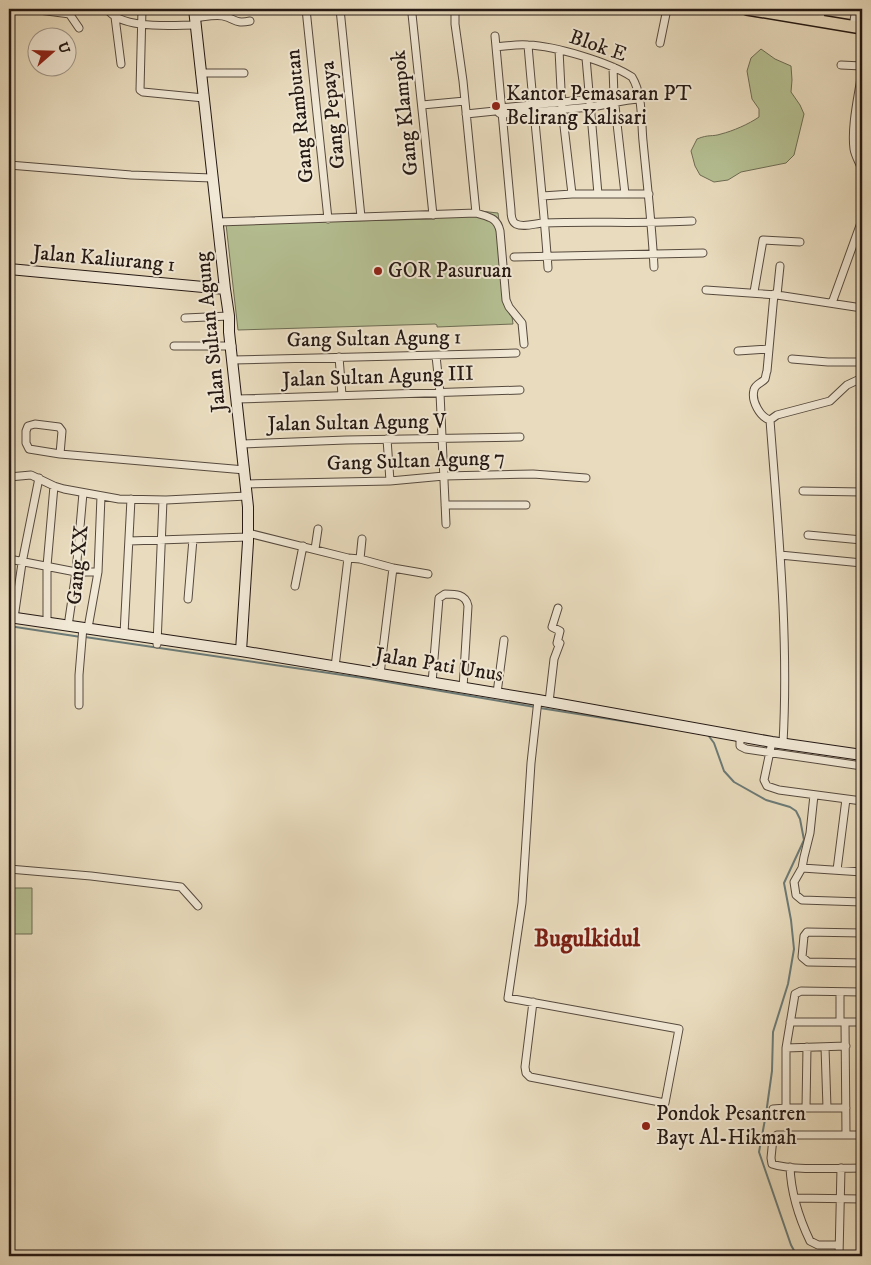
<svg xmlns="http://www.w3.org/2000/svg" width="871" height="1265" font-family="'IM FELL DW Pica',serif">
<rect width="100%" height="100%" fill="#e9dcbe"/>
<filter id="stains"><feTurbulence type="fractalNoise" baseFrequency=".004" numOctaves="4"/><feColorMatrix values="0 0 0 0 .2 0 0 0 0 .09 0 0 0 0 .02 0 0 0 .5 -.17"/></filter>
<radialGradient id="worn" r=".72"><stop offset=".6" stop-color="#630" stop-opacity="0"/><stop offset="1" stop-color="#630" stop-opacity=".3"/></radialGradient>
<path fill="#b5c093" stroke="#6d6c54" d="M761,49L775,59L791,66L792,80L791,92L800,105L804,114L794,155L786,163L741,172L728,180L714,182L700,175L695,166L691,151L697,139C709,134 712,137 721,134C733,131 749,124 759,117V109L752,99L747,71L751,58Z
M471,210L498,213L513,324L437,327V325L435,324L238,330L226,224L435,219L436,211Z
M9,888H32V934H9Z"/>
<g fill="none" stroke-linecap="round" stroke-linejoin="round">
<path stroke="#6b7a77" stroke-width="2" d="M9,626L81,637
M85,637L370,679L535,707
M540,708L673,729
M708,735L714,743L724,771L734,782L766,800L790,807L796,811L800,819L804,840L784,883L791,920L794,949L788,984L773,1032L772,1071L766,1114L759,1152L791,1245L797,1256"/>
<g stroke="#564a3e" stroke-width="9">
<path id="street" d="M31,9L70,14
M66,9L79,28
M107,9C122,30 172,25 195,25
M142,9L140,90L143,92L204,98
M306,9L328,219
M340,9L361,217
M413,9L412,14L433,215
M455,9V24L463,81L476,213
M115,17L121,64
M195,18C204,17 215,14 223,16C236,19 234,24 250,21
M819,21L822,9
M853,26L856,9
M495,36L511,210C511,215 512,222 516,224C524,228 536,223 544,223C593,221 642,224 692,221
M660,43L667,9
M528,45C534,119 543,194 548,268
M496,47C507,46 517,44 528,45C555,46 609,62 632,77C643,95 641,121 643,141C647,183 652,225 654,267
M559,50L562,109L572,194
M586,58L598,194
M841,65L862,66
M613,67L614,97L625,194
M862,71C859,94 851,125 854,149C855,156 860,163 862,170
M200,73H244
M422,105L465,101
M499,113L501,114C531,112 560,110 590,107C607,105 622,100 639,99
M466,114L495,111L501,108L614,97L622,100
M9,165L131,175L212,178
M542,196L572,194H649
M218,222L476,213C488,217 497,217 500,231L506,300L509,307L522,323L524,344
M514,257L703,253
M706,290L777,295L862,308
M754,292L763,240L800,242
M777,295L780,266
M832,303L862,220
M185,318L229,316
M174,346H232
M738,351L769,349
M436,356L440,393L446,524
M339,357L342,395
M792,359L828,362H862
M233,360L516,353
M237,399L520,390
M770,420C778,527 789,636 783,743
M770,420C760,417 751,401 754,390C755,384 762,383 765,379C766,376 766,373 767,371L774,294
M770,420L777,415L830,401L847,385L862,378
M387,439L390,481
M242,444L346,440L520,437
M60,454L62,431L59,427L35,424L28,426L26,431V443L29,449L60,454L245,470
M9,477L31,475L54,486L64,489L119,499L166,500L247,496
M246,484L390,481L444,476L533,474L586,478
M803,491L862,492
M445,505H526
M248,533L348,558L335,667
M808,535L862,540
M129,541L248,537
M315,549L318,529
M780,555L862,563
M348,558L360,559L393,568L380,674
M9,559L76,572H98
M360,559L362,539
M393,568L428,574
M295,586L303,546
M188,599L193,539
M14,618L22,563L39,478
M47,623V566L54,486
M68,626L76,572L83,493
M88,628L98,572L101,496
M124,634L131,499
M157,644L163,500
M432,683L439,598L445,594C455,594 466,594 468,606L463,688
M497,693L504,640
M549,702L554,659L560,643H557L560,631L552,627L558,608
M79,705V675L83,627
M740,737V746L746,749L862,766
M772,742L764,780L767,786L779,790L862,801
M814,795L810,833L804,857L802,868L794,882L796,895L802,900L862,902
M802,868L862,872
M9,869L91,876L181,887L198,906
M837,870L846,799
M862,933L807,932L804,936L802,957L808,962L862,963
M533,1002L525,1067L526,1073L530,1077L665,1103L679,1029C622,1019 565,1008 508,998L522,903L531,763L538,700
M790,1022H862
M840,1022V992
M845,1022L846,1135
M825,1047L827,1108
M786,1048L846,1046
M786,1108V1048L795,994L801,991L862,992
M806,1108L807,1047
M773,1109L786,1108H846
M862,1135H777L773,1138L771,1158L772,1164C792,1171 839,1168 862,1168
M790,1167C791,1192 799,1218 810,1241L818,1245H839
M795,1198L862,1199
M839,1256L841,1168"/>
</g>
<g stroke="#251914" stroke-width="12">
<path id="secondary" d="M194,9L225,289L229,316V332L248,507V542L241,651
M9,269L225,289
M9,617L241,651L538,700L772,742L862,755"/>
</g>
<g stroke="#251914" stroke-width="14">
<path id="primary" d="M747,9L862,28"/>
</g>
<use href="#street" stroke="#f1e8d5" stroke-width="7"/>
<use href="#secondary" stroke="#f1e8d5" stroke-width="10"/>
<use href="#primary" stroke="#e9dcbe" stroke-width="11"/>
</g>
<g fill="#8f2418" stroke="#f1e8d5" stroke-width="2">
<circle cx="496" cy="106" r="5"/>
<circle cx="378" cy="271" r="5"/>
<circle cx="646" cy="1126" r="5"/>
</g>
<g text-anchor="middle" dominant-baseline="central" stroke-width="4" stroke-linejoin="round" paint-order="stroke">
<g font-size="21" fill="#251914" stroke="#f1e8d5">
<text transform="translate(598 46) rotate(19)">Blok E</text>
<text transform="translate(405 113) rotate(-96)">Gang Klampok</text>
<text transform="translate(333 115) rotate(-96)">Gang Pepaya</text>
<text transform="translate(300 116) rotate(-96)">Gang Rambutan</text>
<text transform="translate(104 259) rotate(5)">Jalan Kaliurang 1</text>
<text transform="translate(211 332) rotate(-96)">Jalan Sultan Agung</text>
<text transform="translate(374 339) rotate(-1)">Gang Sultan Agung 1</text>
<text transform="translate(378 377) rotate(-2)">Jalan Sultan Agung III</text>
<text transform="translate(357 423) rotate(-1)">Jalan Sultan Agung V</text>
<text transform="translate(416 461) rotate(-2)">Gang Sultan Agung 7</text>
<text transform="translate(78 565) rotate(-85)">Gang XX</text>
<text transform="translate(439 665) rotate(9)">Jalan Pati Unus</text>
</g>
<g font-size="21" fill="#251914" stroke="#f1e8d5" text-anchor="start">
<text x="506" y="94">Kantor Pemasaran PT<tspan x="506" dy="24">Belirang Kalisari</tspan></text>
<text x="388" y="271">GOR Pasuruan</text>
<text x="656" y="1114">Pondok Pesantren<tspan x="656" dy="24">Bayt Al-Hikmah</tspan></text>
</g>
<g font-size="24" font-weight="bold" fill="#7a1f14" stroke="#f1e8d5">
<text x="587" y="939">Bugulkidul</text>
</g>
</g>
<rect width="871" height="1265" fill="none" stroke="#e9dcbe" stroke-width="30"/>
<rect x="10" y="10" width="851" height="1245" fill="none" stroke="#251914" stroke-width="2.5"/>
<rect x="15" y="15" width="841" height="1235" fill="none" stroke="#251914"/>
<g transform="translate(52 52) rotate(70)"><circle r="24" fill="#f1e8d5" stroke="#9f9588"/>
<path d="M0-4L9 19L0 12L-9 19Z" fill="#8f2418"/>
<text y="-8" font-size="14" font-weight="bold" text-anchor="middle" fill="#251914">U</text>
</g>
<rect width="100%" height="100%" filter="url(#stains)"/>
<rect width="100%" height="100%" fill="url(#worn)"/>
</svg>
